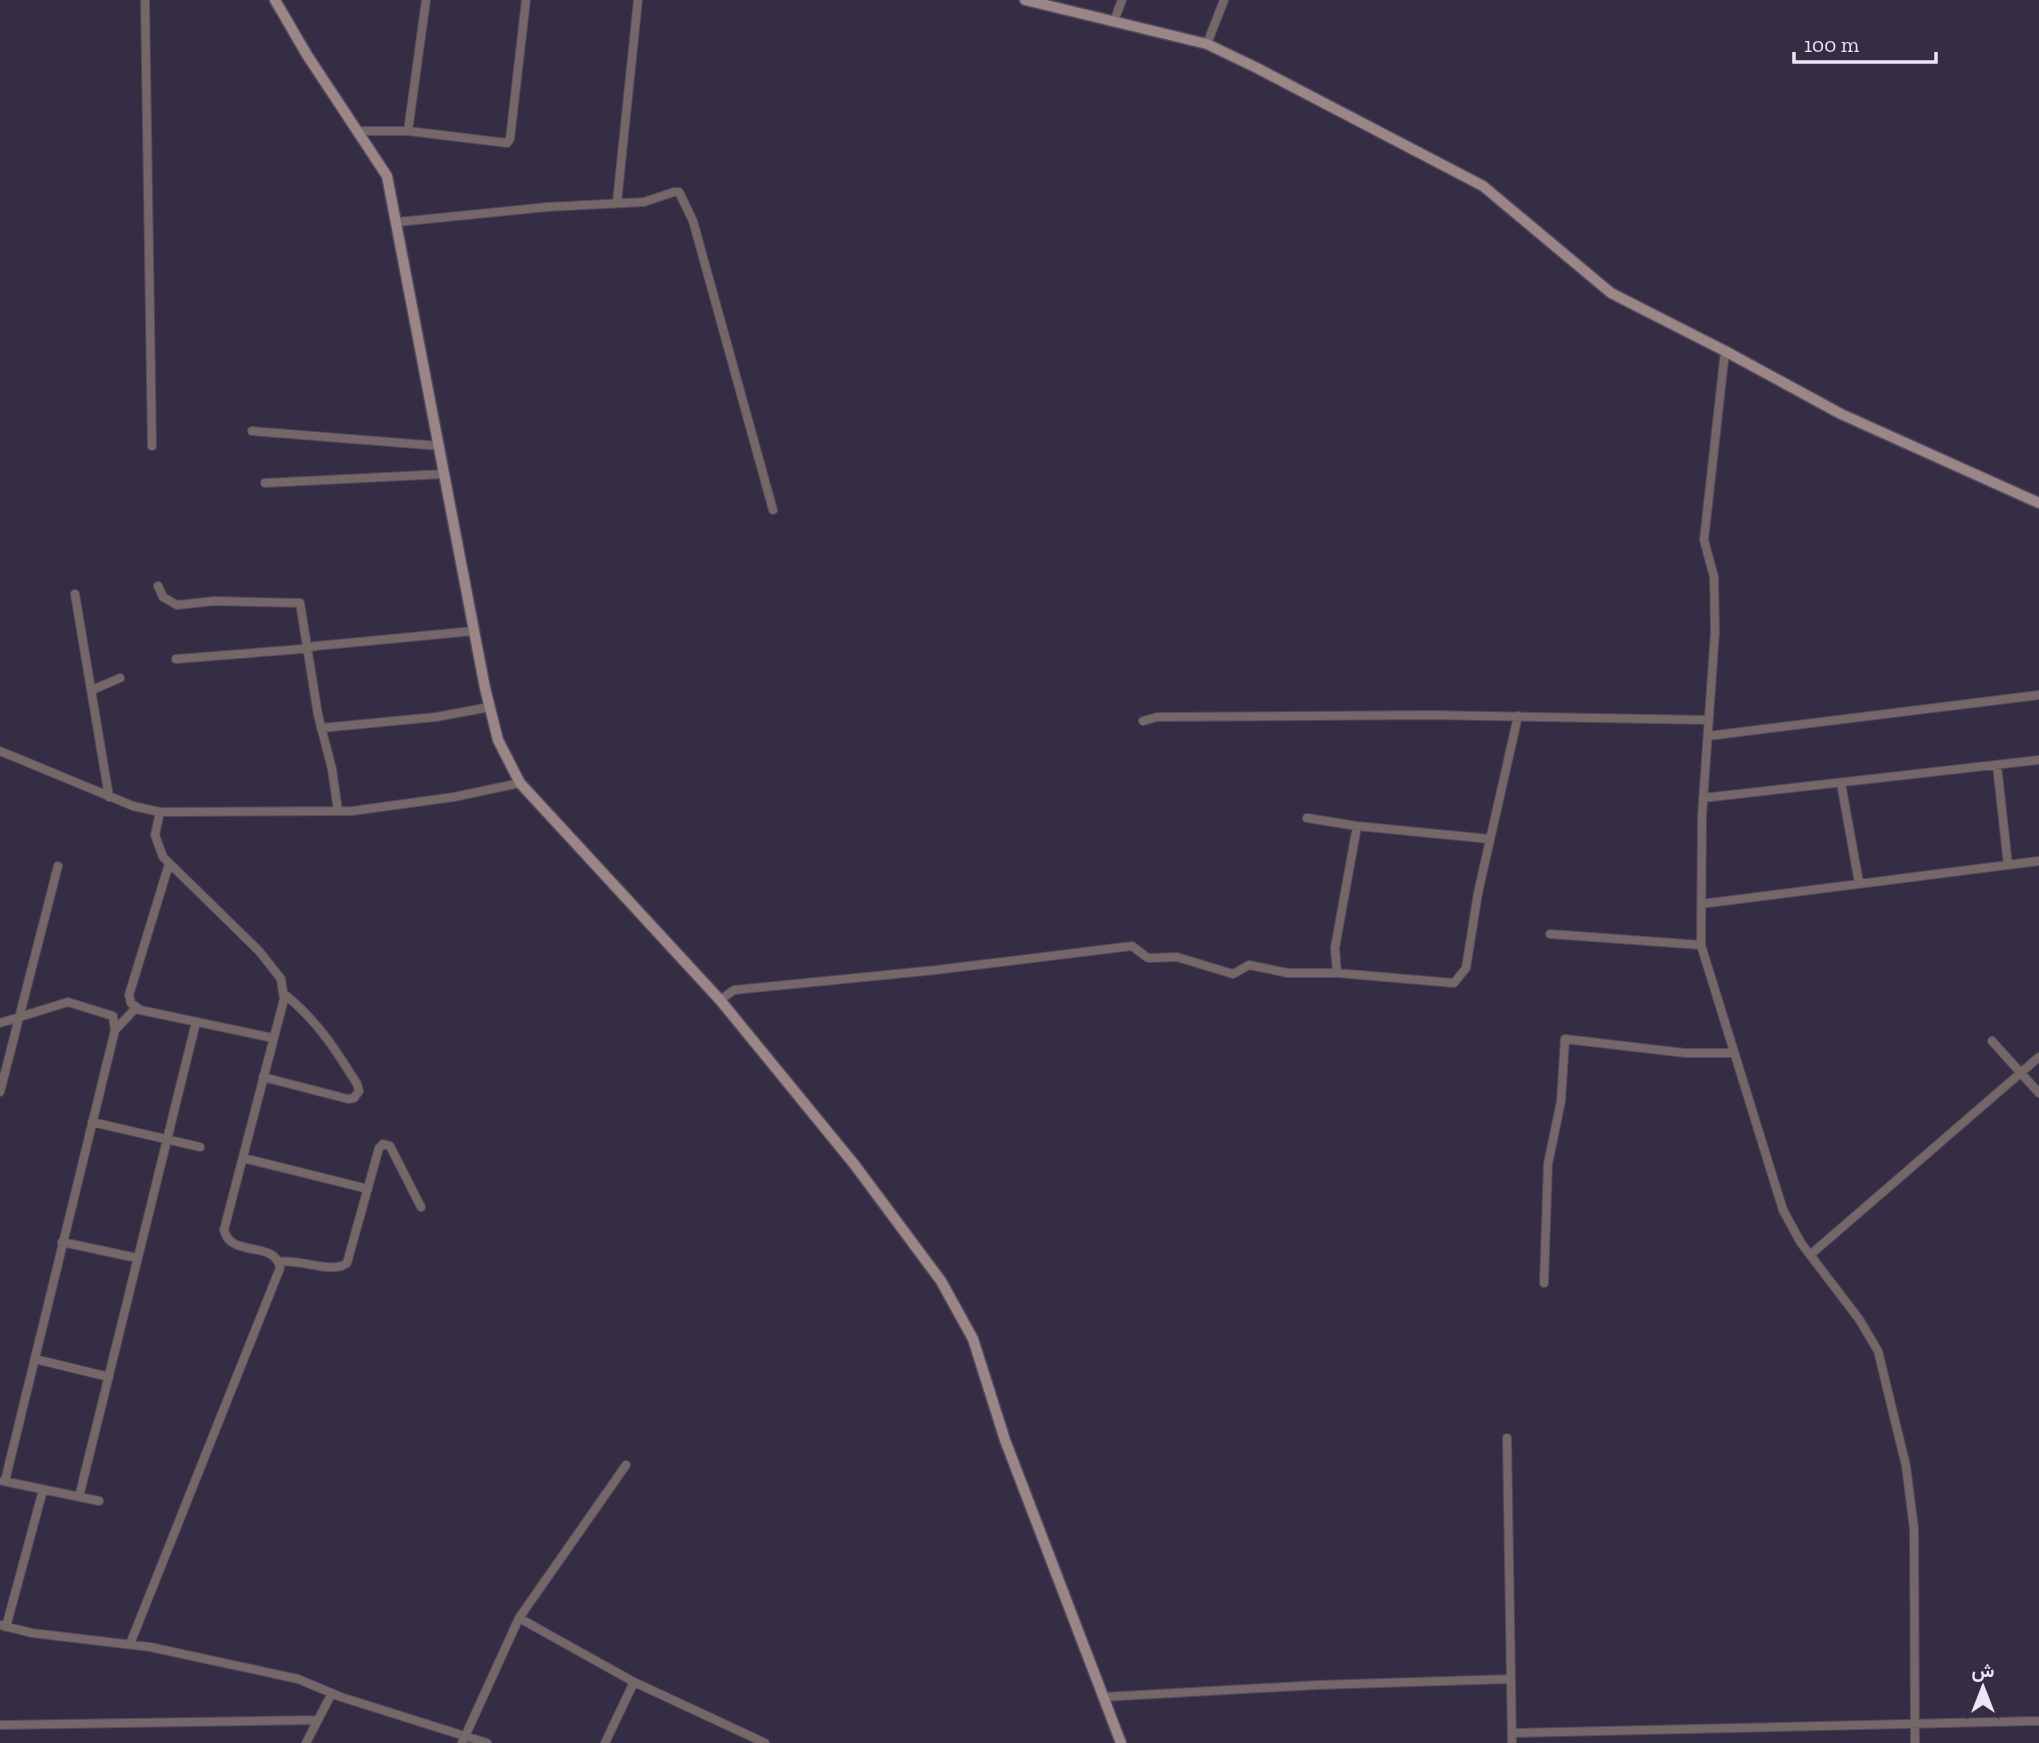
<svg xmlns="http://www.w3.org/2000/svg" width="2039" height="1743" font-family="'Zilla Slab',Vazirmatn,serif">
<rect width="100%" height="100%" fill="#342d43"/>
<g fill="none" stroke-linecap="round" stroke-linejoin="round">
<g stroke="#514b5f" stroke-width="10">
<path id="street" d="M145,0L152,446
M1114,21L1122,0
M1207,44L1224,0
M358,131H408L507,143L510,139L526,0
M408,131L426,0
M617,202L638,0
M398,222L547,207L644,202L674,192H679L693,221L773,510
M1725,351L1704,540L1714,577L1715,632L1702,816L1701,945L1783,1210L1801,1243L1859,1319L1878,1351L1906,1466L1914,1529L1915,1743
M252,431L440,446
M265,483L445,474
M158,586L163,597L177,605L214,601L300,603L318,715L332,769L338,811
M75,594L109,797
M176,659L302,649L316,646L474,631
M92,690L120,678
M1143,721L1157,717L1431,715L1709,720
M321,728L436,717L490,707
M1708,736L2039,695
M0,751L133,806L160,812L352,811L454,797L520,783
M1997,765L2008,865
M1841,783L1859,883
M1703,798L2039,760
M1307,818L1357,826L1490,839
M169,864L129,995L131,1003L140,1010L273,1038
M1701,904L2039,861
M1550,934L1701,945
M1337,973L1335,948L1357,826
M720,1000L734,990L936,970L1132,946L1148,958L1177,957L1233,974L1249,965L1288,973H1337L1454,983L1466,968L1478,893L1518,716
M0,1023L68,1002L113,1016L115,1030L136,1008
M1992,1041L2039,1093
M263,1077L348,1099L354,1098L359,1091L357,1084C336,1050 316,1019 284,994
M0,1092L58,866
M92,1122L200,1147
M243,1158L368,1189
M62,1242L137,1258
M1810,1255L2039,1057
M279,1262C300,1258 332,1275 347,1263L379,1148L383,1144L390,1146L421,1207
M1544,1283L1548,1164L1561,1101L1565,1039L1685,1053H1734
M35,1359L109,1377
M1507,1438L1512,1743
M3,1481L99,1501
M5,1481L115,1030
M79,1497L196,1022
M519,1618L634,1682L765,1743
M0,1625L32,1633L150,1647L298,1679L341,1697L487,1743
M6,1627L43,1490
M130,1644L280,1268C275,1239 231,1259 224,1230L284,999L281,979L259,951L163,857L155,835L160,812
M1103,1697L1317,1685L1511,1679
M0,1725L318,1720
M1512,1733L2039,1721
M306,1743L332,1693
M462,1743L519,1618L626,1465
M605,1743L634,1682"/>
</g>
<g stroke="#514b5f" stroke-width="13">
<path id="secondary" d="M275,0L307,55L387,176L485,688L498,740L520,783L720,1000L854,1164L941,1281L973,1339L1005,1440L1121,1743
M1025,0L1207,44L1257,68L1483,186L1611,293L1725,351L1841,414L2039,503"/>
</g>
<use href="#street" stroke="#756768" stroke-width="8"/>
<use href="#secondary" stroke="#9b8586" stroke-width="10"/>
</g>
<g transform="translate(1983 1687)" stroke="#342d43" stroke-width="5" paint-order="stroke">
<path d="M0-5L12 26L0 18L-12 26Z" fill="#eae6f4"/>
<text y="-10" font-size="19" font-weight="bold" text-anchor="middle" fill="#eae6f4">ش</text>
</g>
<path d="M1794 52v10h142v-10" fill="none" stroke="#eae6f4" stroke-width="3.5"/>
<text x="1804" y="52" font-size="21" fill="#eae6f4" stroke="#342d43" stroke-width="5" paint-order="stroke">100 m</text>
</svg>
